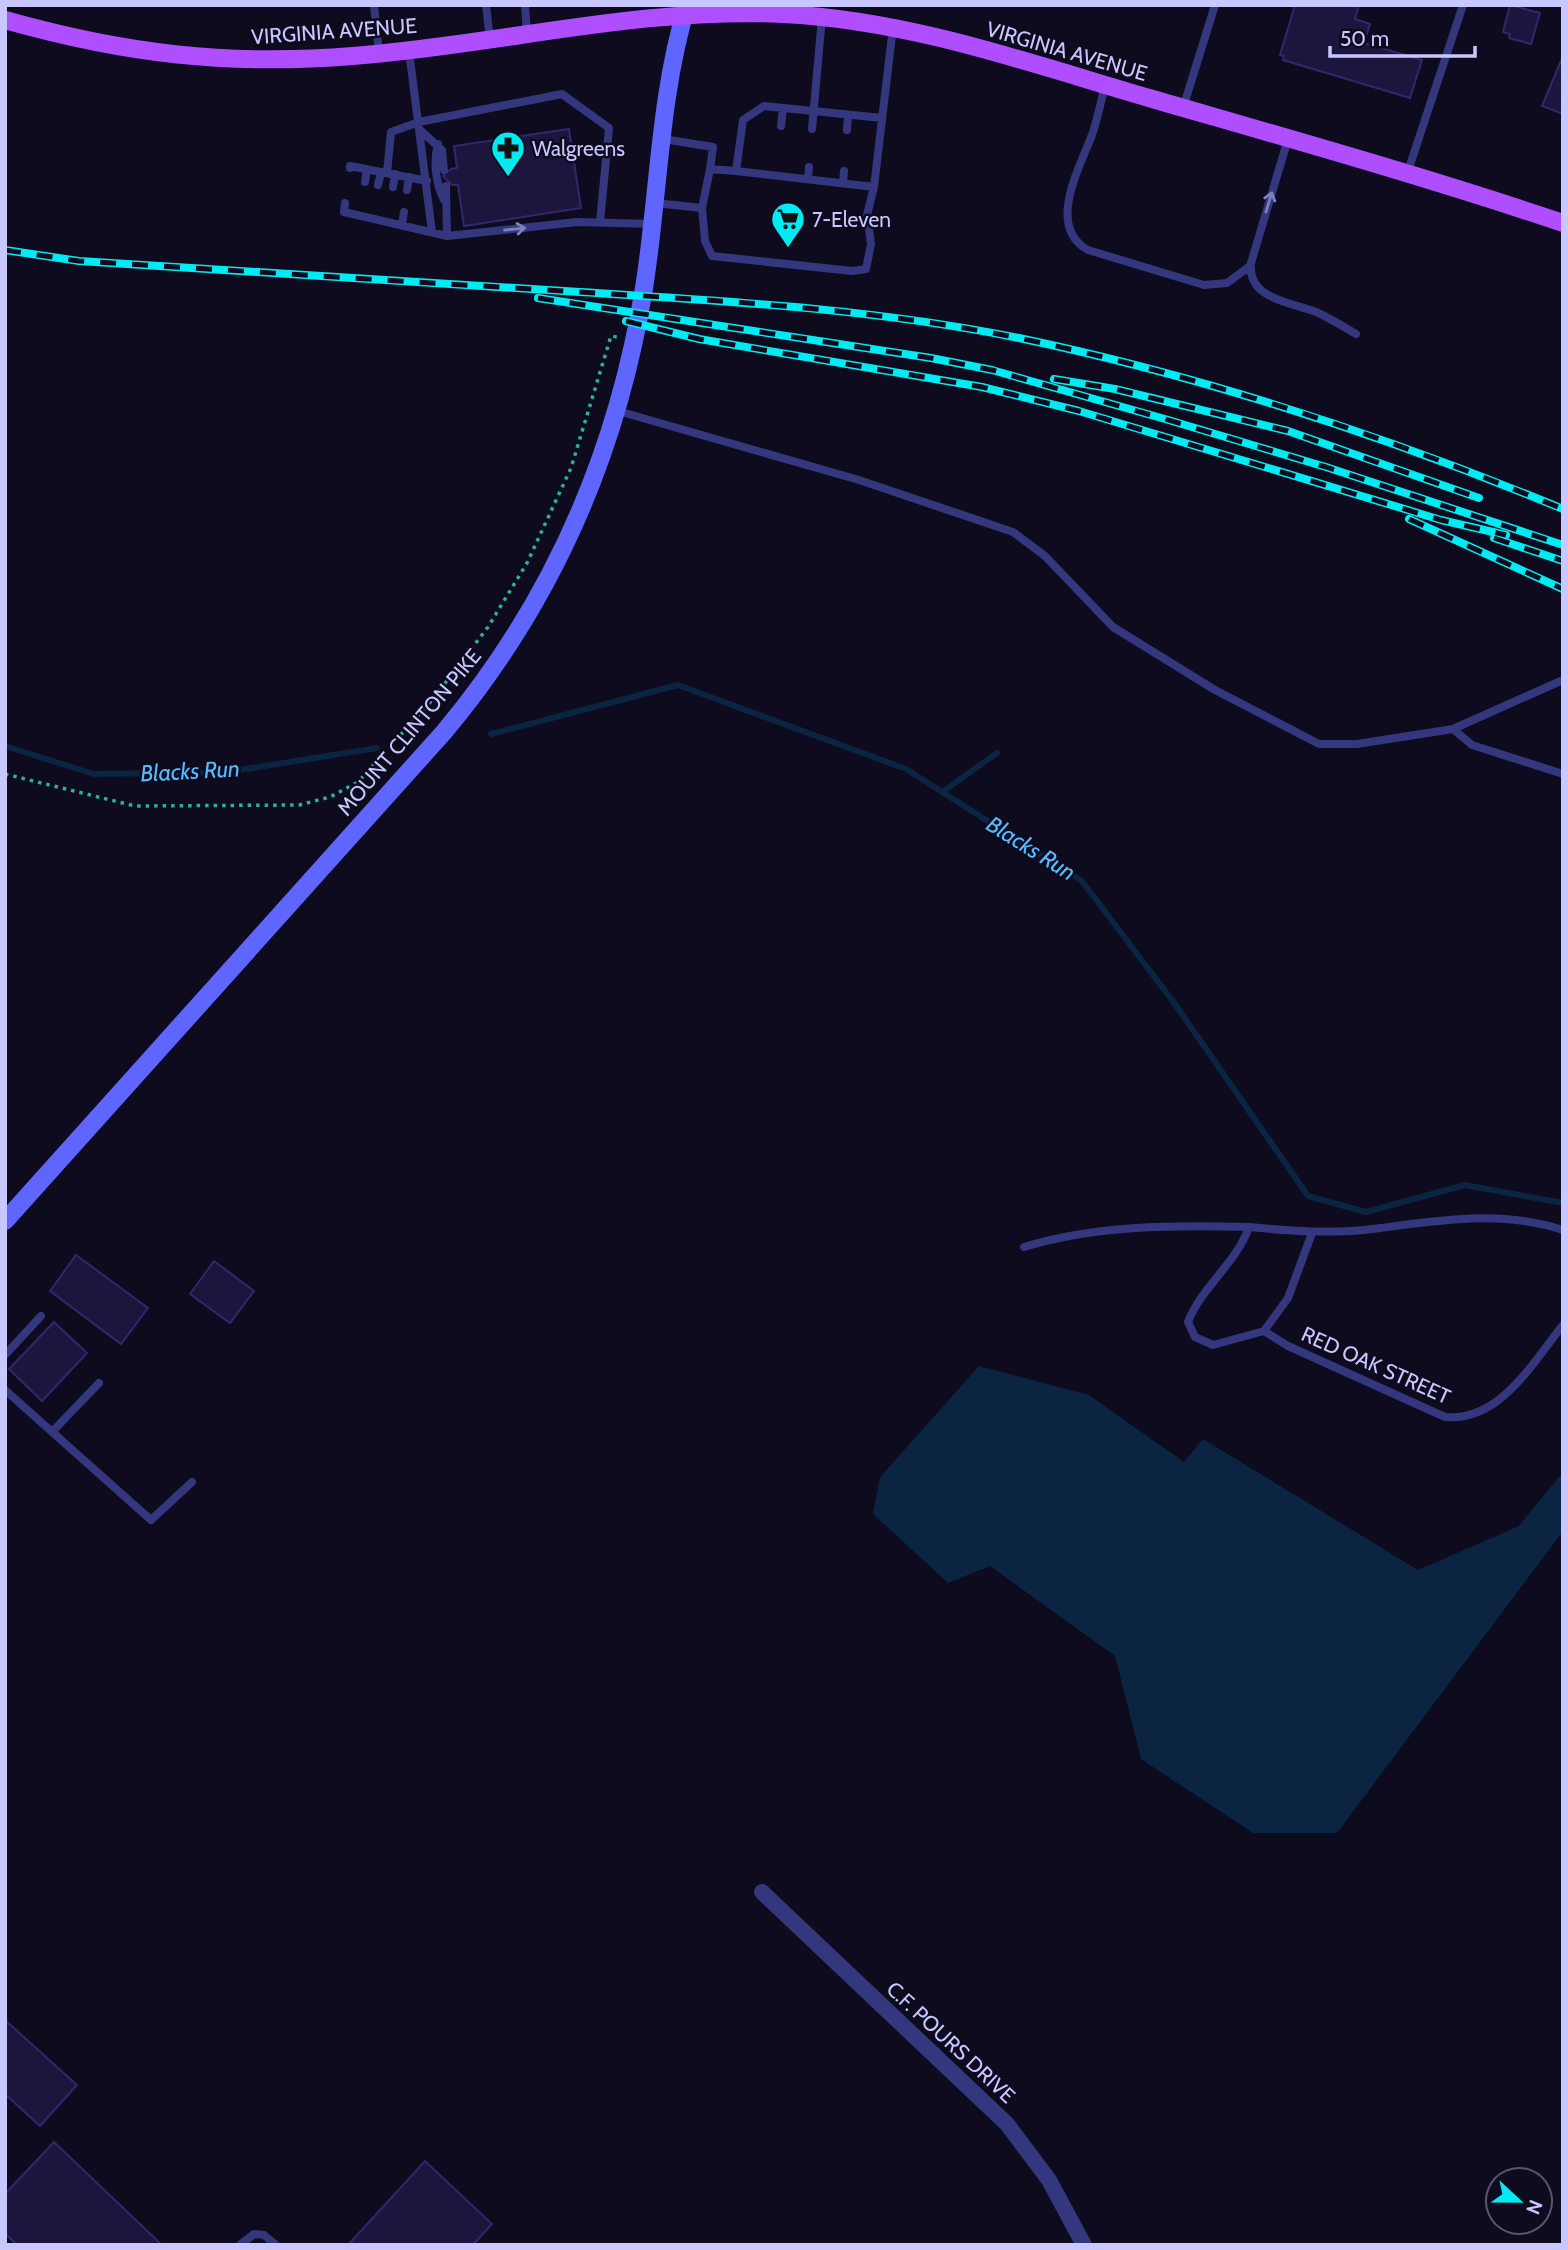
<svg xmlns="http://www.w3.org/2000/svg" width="1568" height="2250" font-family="Cabin,sans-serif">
<rect width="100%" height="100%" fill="#0d0b1d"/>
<path fill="#0a2442" d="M979,1366L1089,1395L1184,1462L1203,1439L1418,1570L1519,1526L1563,1472V1531L1337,1833H1253L1141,1759L1115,1656L990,1566L948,1583L873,1514L880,1477Z"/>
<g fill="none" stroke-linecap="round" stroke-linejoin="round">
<path stroke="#0a2442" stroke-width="6" d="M491,734L678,685L906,769L1082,881L1175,1004L1308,1196L1366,1212L1465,1185L1563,1203
M5,746L94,774L227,772L377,748
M942,792L997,753"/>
</g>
<path fill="#1c163f" stroke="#30286b" stroke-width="2" d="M1295,5H1359L1355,19L1370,24L1364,43L1422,60L1410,98L1283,60L1284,56L1280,55Z
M1510,5L1540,13L1531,44L1509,38L1510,34L1503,32Z
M1563,56V114L1542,106Z
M569,129L581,208L464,226L458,185H452L443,176L451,169L457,168L454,146Z
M76,1255L148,1308L121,1344L50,1291Z
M214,1261L254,1291L230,1323L190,1294Z
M54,1322L87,1353L42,1401L9,1369Z
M5,2020L77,2085L40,2126L5,2094Z
M54,2142L162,2245H17L5,2233V2194Z
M425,2161L492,2224L473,2245H348Z"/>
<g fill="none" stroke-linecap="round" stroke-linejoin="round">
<path stroke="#29b19f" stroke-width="3.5" stroke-dasharray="3.5 5" stroke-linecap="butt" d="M5,774L135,806L299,805L330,797L358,782L433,699L488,627L527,563L571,468L611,336L617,337"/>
<path stroke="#34377e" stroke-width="8" d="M374,5L379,53
M486,5L490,40
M525,5L527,34
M409,51L432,232
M1105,85C1101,101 1098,117 1093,132C1081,166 1045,226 1088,250L1204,285L1227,283L1250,266
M1183,108L1215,5
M882,118L764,106L743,120L736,171L874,187L893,27
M781,126L783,108
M419,129L442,150L444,170
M812,129L822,17
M847,130L848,115
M663,139L713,147L710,169
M1288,139L1251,263C1247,299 1290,302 1316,312C1330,318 1342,326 1356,334
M438,144C433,162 436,184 444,200
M350,168V166L427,181
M387,173L391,132L419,122L562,94L609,128L600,222
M1407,174L1463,5
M808,178L809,167
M365,182L367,169
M843,183L844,171
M378,185L381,172
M446,186L447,236
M393,187L395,174
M407,190L409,177
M345,203L344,212L447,236L577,222L651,224
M655,203L702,208L710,169L736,171
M702,208L705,241L712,256L852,271L866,269L871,244L867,215L874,187
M402,225L404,212
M618,411L859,480L1013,532L1045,556L1113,627L1215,690L1319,744H1357L1453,729L1563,680
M1453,729L1472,745L1563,774
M1312,1233L1288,1298L1264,1331L1288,1346L1445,1417C1500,1422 1532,1363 1563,1325
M1024,1247C1096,1225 1174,1225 1249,1227
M1264,1331L1213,1345L1195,1337L1188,1322C1202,1286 1236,1264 1249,1227C1291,1231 1331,1234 1372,1229C1437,1221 1499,1209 1563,1230
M5,1355L41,1316
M5,1390L151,1520L192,1482
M52,1432L99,1383
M240,2245L254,2234L264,2235L276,2245"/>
<path stroke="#34377e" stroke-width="16" d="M762,1892L1007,2124L1049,2180L1084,2245"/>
<path stroke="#5e66ff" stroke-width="18" d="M5,1221L444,732C552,603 617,454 644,288C659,194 659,97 687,5"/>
<path stroke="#af4eff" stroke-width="18" d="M5,20C126,54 228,66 353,56C497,45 638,7 783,14C909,20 1029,63 1149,98C1287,138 1426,177 1563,223"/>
<g stroke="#00ecf2" stroke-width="8">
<path id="rail" d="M5,250L79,261C246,271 413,282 580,292C726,301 876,309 1019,338C1206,377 1386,436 1563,509
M538,298L931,358L992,370L1165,419L1326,467L1563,545
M626,321L699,339L982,387L1079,411L1441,520L1506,535
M1054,379L1115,389L1288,431L1479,498
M1409,519L1563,589
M1494,538L1563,561"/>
</g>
<use href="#rail" stroke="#0d0b1d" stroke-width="5" stroke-dasharray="16" stroke-linecap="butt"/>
</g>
<defs><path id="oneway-shaft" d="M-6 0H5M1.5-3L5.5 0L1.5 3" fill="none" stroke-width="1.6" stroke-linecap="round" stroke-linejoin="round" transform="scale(1.75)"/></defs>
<g stroke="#7e7fbe">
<use href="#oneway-shaft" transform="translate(1269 202) rotate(-73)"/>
<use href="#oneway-shaft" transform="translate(515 229) rotate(-6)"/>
</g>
<defs>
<g id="pharmacy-pin" transform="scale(1.75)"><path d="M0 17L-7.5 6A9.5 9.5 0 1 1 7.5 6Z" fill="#00ecf2" stroke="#0d0b1d"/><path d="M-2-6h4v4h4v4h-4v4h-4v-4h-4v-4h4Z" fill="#111"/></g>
<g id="supermarket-pin" transform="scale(1.75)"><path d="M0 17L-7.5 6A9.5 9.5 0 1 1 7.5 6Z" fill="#00ecf2" stroke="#0d0b1d"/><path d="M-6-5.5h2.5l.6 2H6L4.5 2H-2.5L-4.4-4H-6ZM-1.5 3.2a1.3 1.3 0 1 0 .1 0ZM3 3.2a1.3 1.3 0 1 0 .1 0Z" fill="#111"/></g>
</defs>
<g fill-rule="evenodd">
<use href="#pharmacy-pin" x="508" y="148"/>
<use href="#supermarket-pin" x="788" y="219"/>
</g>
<g text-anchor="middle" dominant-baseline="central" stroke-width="5" stroke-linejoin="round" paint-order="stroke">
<g font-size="21" fill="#c9c7ff" stroke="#0d0b1d">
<text transform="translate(334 31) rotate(-4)">VIRGINIA AVENUE</text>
<text transform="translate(1067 51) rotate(16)">VIRGINIA AVENUE</text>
<text transform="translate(409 732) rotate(-50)">MOUNT CLINTON PIKE</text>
<text transform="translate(1376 1365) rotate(24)">RED OAK STREET</text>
<text transform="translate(951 2042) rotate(43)">C.F. POURS DRIVE</text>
</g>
<g font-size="21" fill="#c9c7ff" stroke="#0d0b1d" text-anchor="start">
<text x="532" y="148">Walgreens</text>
<text x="812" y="219">7-Eleven</text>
</g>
<g font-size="23" font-style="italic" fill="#55bdff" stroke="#0d0b1d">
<text transform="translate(190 771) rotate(-3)">Blacks Run</text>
<text transform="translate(1031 848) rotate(32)">Blacks Run</text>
</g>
</g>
<rect width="1568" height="2250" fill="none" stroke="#c9c7ff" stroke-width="14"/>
<g transform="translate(1519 2201) rotate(112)"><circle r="33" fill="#0d0b1d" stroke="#585677" stroke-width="2"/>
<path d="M0-5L12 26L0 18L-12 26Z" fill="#00ecf2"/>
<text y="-10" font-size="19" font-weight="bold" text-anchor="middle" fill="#c9c7ff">N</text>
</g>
<path d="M1330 46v10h145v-10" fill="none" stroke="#c9c7ff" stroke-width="3.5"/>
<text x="1340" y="46" font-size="21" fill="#c9c7ff" stroke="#0d0b1d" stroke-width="5" paint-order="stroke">50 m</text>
</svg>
